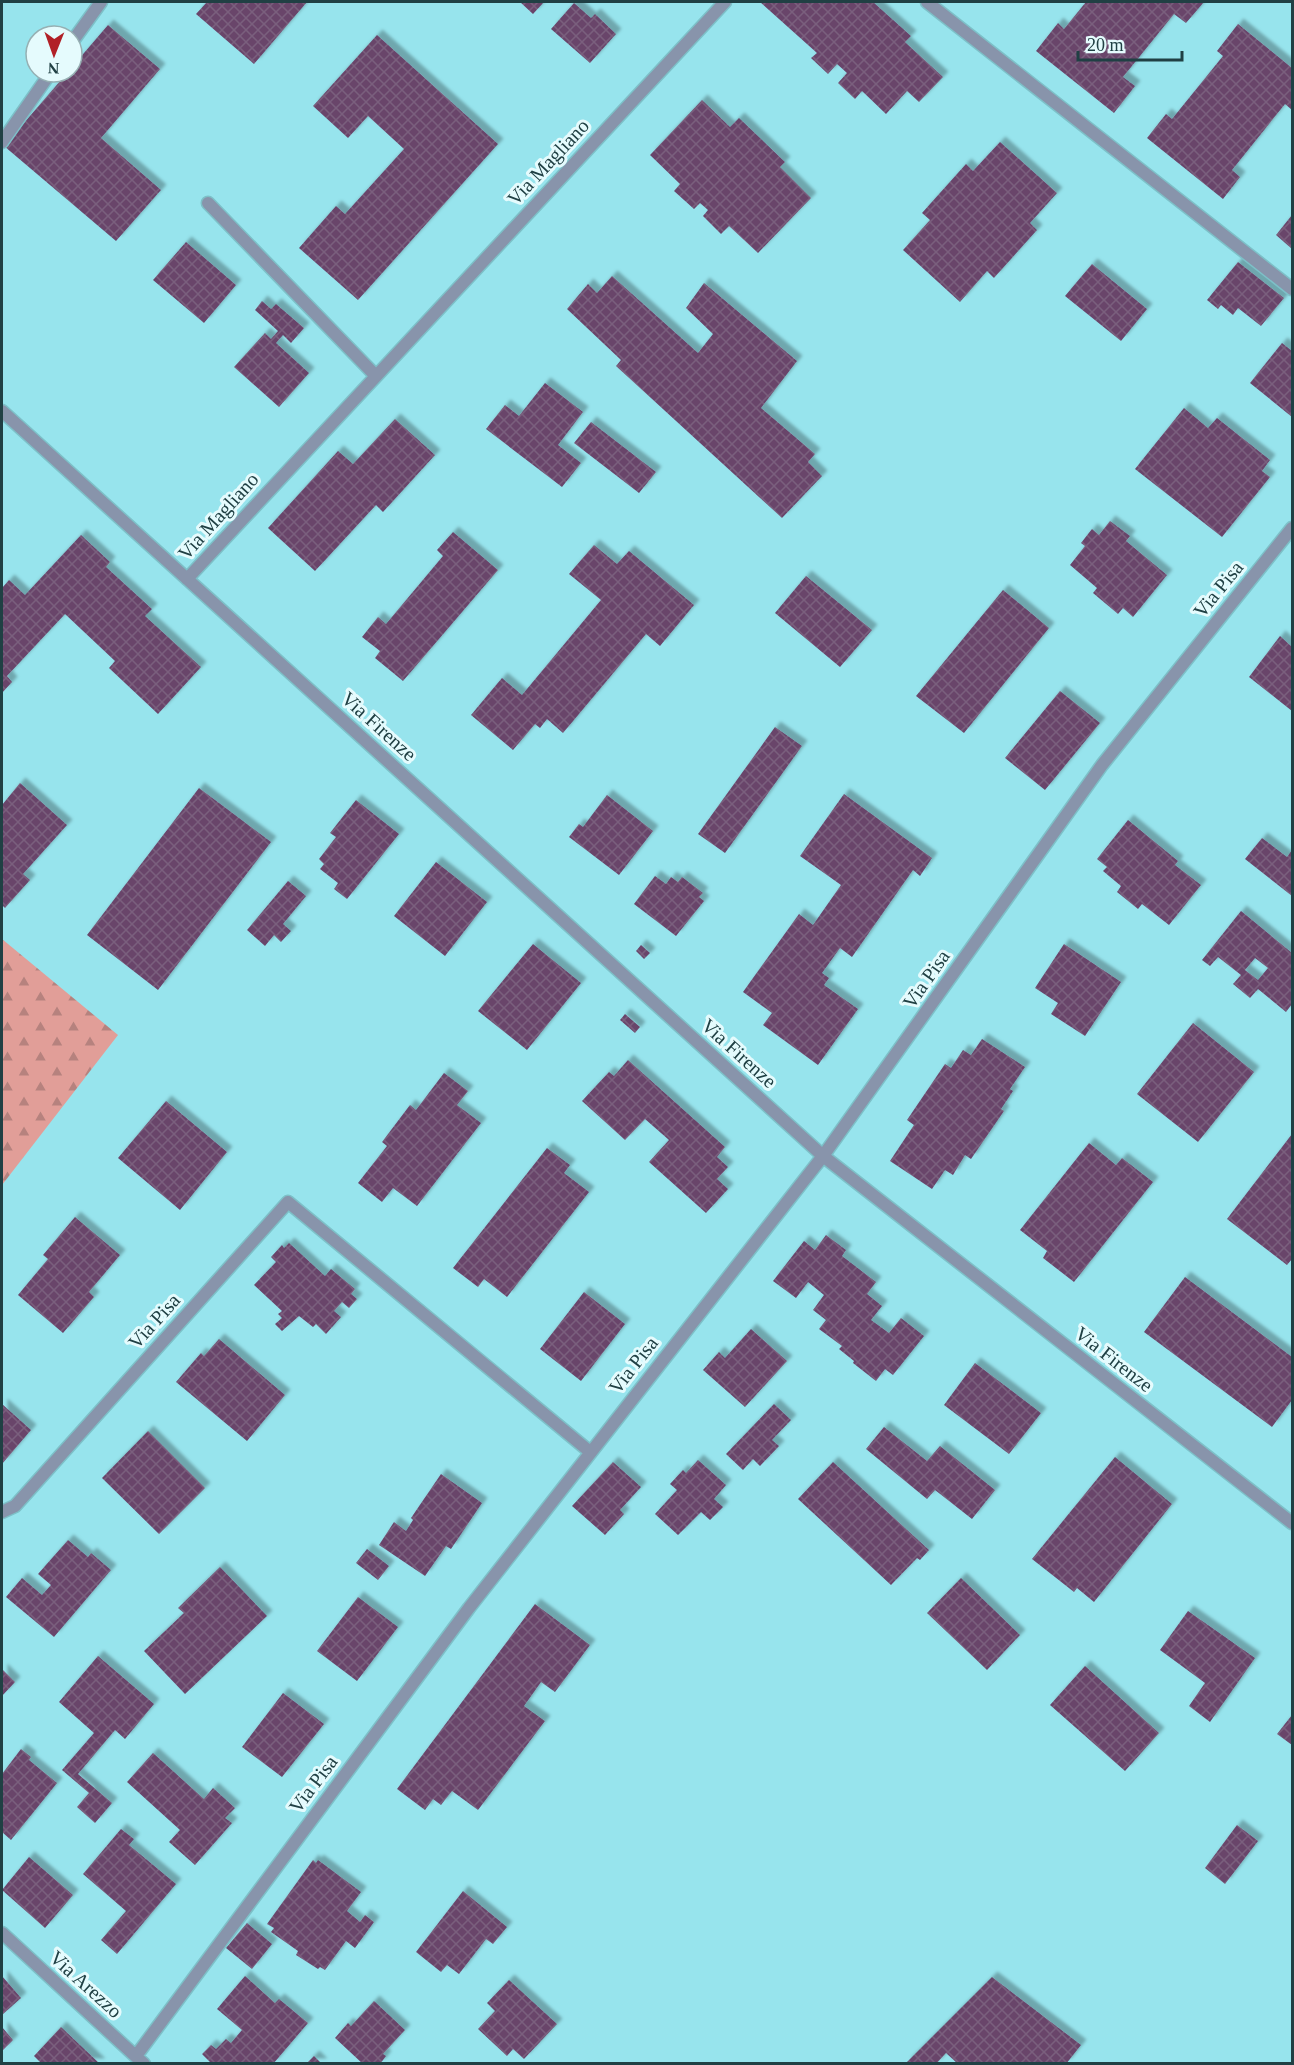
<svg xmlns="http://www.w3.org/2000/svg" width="1294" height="2065" font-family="'Times New Roman',serif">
<defs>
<pattern id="forest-firs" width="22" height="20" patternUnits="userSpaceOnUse" patternTransform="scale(1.5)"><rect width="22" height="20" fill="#e19e98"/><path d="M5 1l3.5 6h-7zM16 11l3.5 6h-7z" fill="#b6827e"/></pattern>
<pattern id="building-cross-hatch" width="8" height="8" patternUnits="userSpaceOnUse" patternTransform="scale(1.5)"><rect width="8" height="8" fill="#69456b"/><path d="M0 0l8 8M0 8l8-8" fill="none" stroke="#7a5f7d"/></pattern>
<filter id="shadow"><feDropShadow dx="5.5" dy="-5.5" stdDeviation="1.5" flood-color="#0004"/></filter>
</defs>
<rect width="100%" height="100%" fill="#97e4ed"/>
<path fill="url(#forest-firs)" d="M2,939L118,1035L2,1185Z"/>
<path fill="url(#building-cross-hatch)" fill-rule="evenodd" filter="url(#shadow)" d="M207,2H307L254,64L196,14Z
M520,2H544L533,14Z
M760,2H873L911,36L905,42L943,77L919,102L907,91L886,114L862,91L855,99L838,83L847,73L837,64L828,74L811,58L817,53Z
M1086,2H1204L1186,23L1174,14L1123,77L1135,86L1114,113L1036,51L1058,23L1064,29Z
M574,3L591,18L595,14L616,34L590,63L551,29Z
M1238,24L1292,68V110L1285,104L1232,170L1240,177L1223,199L1147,138L1166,114L1172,119L1223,56L1217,51Z
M108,25L160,69L101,138L161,190L116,241L4,146L68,72H72V67Z
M377,35L498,144L358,300L299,248L336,206L345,214L404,149L368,116L348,138L313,106Z
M702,100L730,127L739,118L785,162L780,167L811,198L758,253L729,226L721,234L703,216L708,210L700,203L694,209L674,191L680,184L650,155Z
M1000,142L1057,193L1030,223L1037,230L994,278L987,271L960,302L903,250L930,220L922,213L966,164L973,171Z
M1292,215V249L1276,235Z
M186,242L236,285L204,323L153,280Z
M1238,262L1284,298L1261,326L1238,308L1233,315L1221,305L1218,309L1207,300Z
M1092,264L1147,309L1121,341L1065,296Z
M612,276L698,353L713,334L686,308L704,283L797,361L761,408L815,454L808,462L822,476L782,518L616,366L621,360L567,309L588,284L597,293Z
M262,301L271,309L276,304L304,328L291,343L283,335L276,343L309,373L279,407L234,367L265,333L271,339L278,331L255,310Z
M1282,343L1292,351V417L1250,383Z
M545,383L583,412L558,445L581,463L562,487L486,429L505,405L519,416Z
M1184,408L1208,428L1217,418L1270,460L1262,471L1270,477L1222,537L1135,469Z
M395,419L435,455L383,512L376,505L315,571L268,528L338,451L353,464Z
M591,422L656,472L639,493L574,443Z
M1110,521L1130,536L1126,541L1167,575L1133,617L1123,608L1118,614L1093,593L1097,588L1070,565L1085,546L1081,543L1092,529L1099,535Z
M453,532L498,570L403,681L375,658L380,651L362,637L378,617L386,624L443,556L437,550Z
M81,535L110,562L106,567L152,609L145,616L201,667L158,714L109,668L115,661L65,614L7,676L12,682L2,693V588L9,580L25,595Z
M594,545L617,564L629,551L694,605L660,646L646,634L563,733L547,719L540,728L535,724L513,750L471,715L502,678L522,695L601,600L569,574Z
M806,576L872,630L840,667L775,613Z
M1003,590L1049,628L964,733L916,696Z
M1280,636L1292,647V711L1249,677Z
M1060,691L1100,723L1045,790L1005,758Z
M775,727L802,746L725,853L698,834Z
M20,783L67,825L23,874L30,880L5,908L2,905V805Z
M199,788L271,842L158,990L87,935Z
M844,794L932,858L920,876L913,870L852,957L840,948L822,973L829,978L824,985L858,1009L818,1065L763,1025L772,1013L743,992L799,914L813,925L841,885L800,856Z
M607,795L653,831L619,875L569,837L579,824L583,827Z
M356,800L399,834L347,899L334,889L338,883L320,869L324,864L319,859L336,837L330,833Z
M1128,820L1178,861L1175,865L1201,885L1169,925L1142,904L1138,909L1117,892L1121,886L1103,871L1107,867L1097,859Z
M1262,838L1287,857L1292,850V896L1245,859Z
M436,862L487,902L445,956L394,916Z
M655,876L666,884L671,877L678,882L682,877L703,893L699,897L704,901L676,936L634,904Z
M288,881L306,896L283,924L291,931L281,942L274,935L265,946L247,930Z
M1241,911L1292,953V1004L1286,1012L1258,989L1250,998L1233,984L1241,975L1218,957L1210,966L1202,960ZM1255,958L1268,968L1258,980L1245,970Z
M533,944L581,983L527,1050L478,1011Z
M1064,944L1121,982L1085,1036L1051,1014L1058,1003L1035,988Z
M641,945L650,953L644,959L636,951Z
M625,1014L640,1027L635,1033L620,1020Z
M1193,1023L1254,1072L1198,1142L1137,1094Z
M982,1039L1025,1067L1010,1089L1013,1091L1001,1109L1004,1111L971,1159L965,1155L953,1175L945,1170L932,1189L890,1161L914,1125L907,1120L945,1064L951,1068L963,1050L971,1055Z
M628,1060L725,1147L717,1157L728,1167L717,1179L728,1189L706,1213L649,1162L669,1140L645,1119L625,1140L582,1101L609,1072L614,1076Z
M444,1073L468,1091L457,1105L481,1123L417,1206L393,1188L382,1202L358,1183L387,1146L382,1142L410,1105L416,1110Z
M166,1101L227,1152L180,1210L118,1158Z
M1292,1134V1259L1287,1265L1227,1219Z
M1089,1143L1116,1165L1122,1158L1153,1182L1074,1282L1043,1258L1047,1251L1020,1230Z
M547,1148L570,1165L564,1173L589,1192L507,1297L484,1279L478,1287L453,1268Z
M75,1217L120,1255L89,1292L94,1297L63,1333L18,1295L48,1259L43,1255Z
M826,1235L846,1250L842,1256L876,1282L867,1294L882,1306L871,1320L889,1333L901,1318L924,1336L893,1375L885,1369L876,1381L853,1363L854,1361L839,1349L842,1346L819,1329L826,1320L813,1310L824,1295L808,1282L796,1298L773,1281L804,1241L815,1250Z
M289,1243L325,1276L331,1269L355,1289L351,1294L357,1299L349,1308L342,1302L334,1311L341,1317L326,1334L316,1324L313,1327L299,1316L282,1331L275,1324L282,1318L278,1314L282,1311L254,1285L276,1262L271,1257L282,1245L284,1248Z
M1185,1277L1292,1357V1400L1272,1427L1144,1332Z
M584,1292L625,1324L581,1381L540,1349Z
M751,1329L787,1361L745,1407L703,1370L719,1352L725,1358Z
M219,1339L285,1395L247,1441L176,1382L201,1353L204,1356Z
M975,1363L1041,1413L1009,1454L944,1405Z
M2,1404L31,1430L2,1464Z
M774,1404L791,1420L772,1440L779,1446L760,1466L753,1459L743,1470L726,1454Z
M884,1427L927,1461L940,1446L995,1490L972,1519L935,1490L927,1499L866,1449Z
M148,1431L205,1488L159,1534L102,1478Z
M1115,1457L1172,1504L1094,1602L1077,1588L1074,1592L1032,1559Z
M698,1460L726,1485L714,1499L723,1507L710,1520L701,1512L678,1535L655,1514L677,1490L670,1484L683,1470L686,1473Z
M613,1462L641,1487L620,1510L624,1514L605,1535L572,1506Z
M833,1462L929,1550L920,1560L917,1558L891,1585L798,1499Z
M441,1474L482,1503L451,1549L446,1546L425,1576L379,1545L394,1522L406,1531L413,1520L411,1518Z
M68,1540L88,1557L91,1553L111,1570L54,1637L6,1597L22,1578L42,1595L51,1585L38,1574Z
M367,1549L389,1566L378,1580L356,1563Z
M220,1567L267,1616L185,1694L144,1651L184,1613L178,1608Z
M961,1578L1020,1635L987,1670L927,1613Z
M358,1597L398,1627L357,1681L317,1651Z
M535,1604L590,1645L555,1692L541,1682L524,1706L545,1721L478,1810L452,1791L441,1805L433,1799L425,1810L397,1789Z
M1188,1611L1255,1658L1210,1722L1189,1706L1205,1683L1160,1650Z
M98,1656L154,1704L125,1739L115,1730L78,1774L112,1803L95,1823L77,1807L89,1793L62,1770L94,1733L59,1702Z
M1085,1666L1159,1733L1125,1771L1050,1705Z
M2,1669L15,1682L2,1696Z
M283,1693L324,1724L282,1777L242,1747Z
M1292,1715V1745L1277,1734Z
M21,1749L31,1757L29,1760L57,1783L11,1840L2,1832V1774Z
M153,1753L204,1799L213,1788L235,1808L225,1818L232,1823L195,1865L169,1842L180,1830L127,1782Z
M1237,1825L1258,1841L1225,1884L1205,1868Z
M121,1829L134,1839L129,1845L176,1884L117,1954L101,1940L126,1911L83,1874Z
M29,1857L73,1895L45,1928L2,1890Z
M313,1860L316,1863L318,1860L361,1892L347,1911L360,1922L365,1915L374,1922L355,1948L346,1941L325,1970L320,1967L318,1969L296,1955L298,1951L271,1932L274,1928L267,1924Z
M463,1891L507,1927L493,1944L486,1939L459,1974L447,1965L441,1972L416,1952Z
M247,1923L272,1944L252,1969L226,1948Z
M2,1976L21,1998L2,2015Z
M245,1976L275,2003L279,1999L308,2023L273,2064H212L202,2054L211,2045L216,2049L226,2039L231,2043L242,2030L217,2009Z
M992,1977L1081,2045L1066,2064H958L946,2053L936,2064H905Z
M509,1980L557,2024L524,2059L513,2049L507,2056L478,2029L495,2011L487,2003Z
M374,2001L405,2030L383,2054L386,2056L380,2064H363L335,2038L348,2023L351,2026Z
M2,2027L13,2040L2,2051Z
M61,2027L100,2064H42L34,2056Z
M314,2056L322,2064H306Z"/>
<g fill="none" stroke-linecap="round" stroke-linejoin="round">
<g stroke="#7dc0c8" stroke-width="15">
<path id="minor" d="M927,2L1292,289
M72,42L101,2
M2,142L51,72
M208,203L375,375
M2,411L823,1156L1292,1523
M187,579L725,2
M2,1512L15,1506L288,1202L589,1451
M2,1933L144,2064
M136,2056L469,1608L823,1156L1102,765L1292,528"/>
</g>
<use href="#minor" stroke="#8894ab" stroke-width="12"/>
</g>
<g text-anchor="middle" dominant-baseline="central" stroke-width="6" stroke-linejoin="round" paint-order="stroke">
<g font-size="20" fill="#204044" stroke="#e5fbfd">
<text transform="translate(548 162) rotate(-47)">Via Magliano</text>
<text transform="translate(218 516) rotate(-48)">Via Magliano</text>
<text transform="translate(1218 589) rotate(-51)">Via Pisa</text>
<text transform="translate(379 726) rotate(42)">Via Firenze</text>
<text transform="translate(926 979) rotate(-55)">Via Pisa</text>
<text transform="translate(739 1053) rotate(42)">Via Firenze</text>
<text transform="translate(154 1321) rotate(-48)">Via Pisa</text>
<text transform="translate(1114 1359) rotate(38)">Via Firenze</text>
<text transform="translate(633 1365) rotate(-52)">Via Pisa</text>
<text transform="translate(313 1784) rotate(-53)">Via Pisa</text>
<text transform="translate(86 1984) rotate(42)">Via Arezzo</text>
</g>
</g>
<rect width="1294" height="2065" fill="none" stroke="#204044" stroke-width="6"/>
<g transform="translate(54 54) rotate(181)"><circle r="28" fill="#e5fbfd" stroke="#96b0b3" stroke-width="1.5"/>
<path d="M0-4.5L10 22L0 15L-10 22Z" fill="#b12027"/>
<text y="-9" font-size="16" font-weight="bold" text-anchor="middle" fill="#204044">N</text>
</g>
<path d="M1078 51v9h104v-9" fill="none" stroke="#204044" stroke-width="3"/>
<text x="1087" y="51" font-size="18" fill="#204044" stroke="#e5fbfd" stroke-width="4.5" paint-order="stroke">20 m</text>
</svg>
